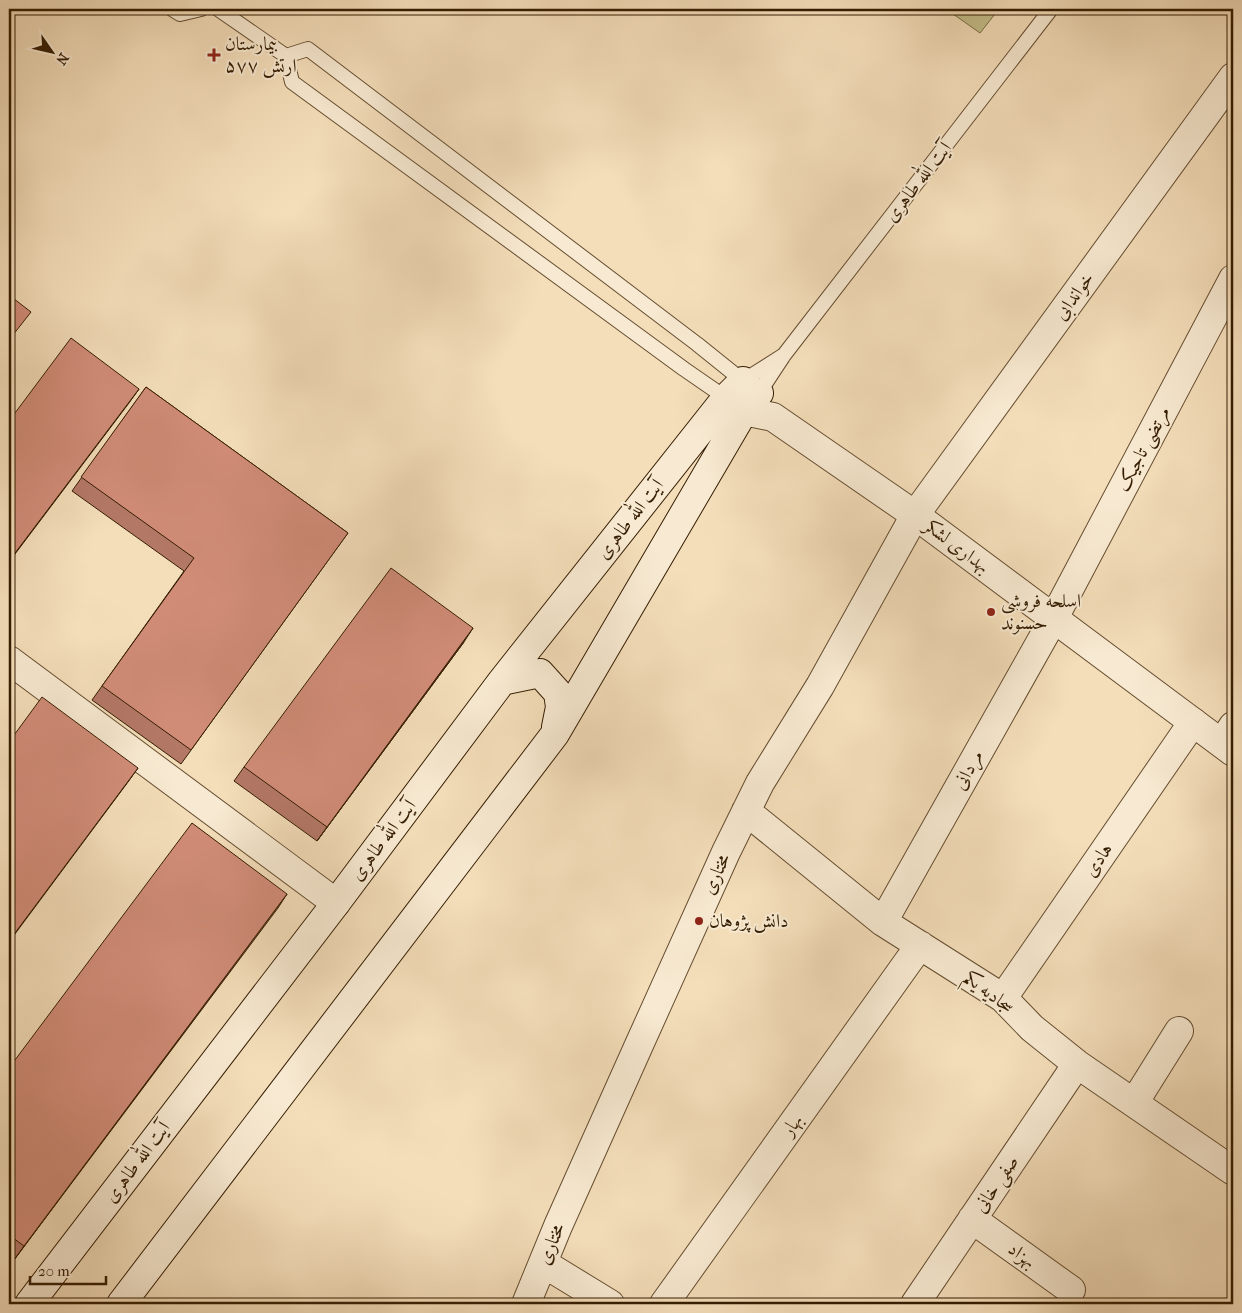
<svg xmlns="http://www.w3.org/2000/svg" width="1242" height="1313" font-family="'IM FELL French Canon',Amiri,serif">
<rect width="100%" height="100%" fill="#f4deba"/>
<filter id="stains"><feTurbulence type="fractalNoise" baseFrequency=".004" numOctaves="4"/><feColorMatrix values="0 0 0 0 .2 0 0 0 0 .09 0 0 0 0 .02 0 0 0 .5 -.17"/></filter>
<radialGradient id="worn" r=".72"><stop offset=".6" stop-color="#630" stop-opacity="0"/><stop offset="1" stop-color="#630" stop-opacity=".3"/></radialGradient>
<path fill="#c4bf8a" stroke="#7c6e46" d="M946,9H999L980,33Z"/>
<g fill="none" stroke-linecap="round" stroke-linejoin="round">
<g stroke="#654d30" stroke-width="16">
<path id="service" d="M172,9L180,14L201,9
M218,9L286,56L292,82L684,369L726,398
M286,56L308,49L697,344L743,381L784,355
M759,393L784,355L1051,9"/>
</g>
<g stroke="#654d30" stroke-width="30">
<path id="minor" d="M9,660L336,903
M1222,743L1233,726
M746,811L883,922L1003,998L1032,1028L1077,1064L1233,1171
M883,922L1054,618L1233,279
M1003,998L1193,722
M1134,1103L1179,1031
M972,1219L1071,1290
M543,1263L610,1304
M526,1304L558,1226L639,1045L726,852L760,783L820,686L915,515L1233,77
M664,1304L920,945
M915,1304L1077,1064"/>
</g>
<g stroke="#654d30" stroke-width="30">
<path id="tertiary" d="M726,398L744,411L773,417L915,515L1233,752"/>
</g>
<g stroke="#351d02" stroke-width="30">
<path id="secondary" d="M502,681L540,673L558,693L560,707L556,727
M29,1304L336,903L502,681L726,398L743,381
M121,1304L555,734L744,411L759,393"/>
</g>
<use href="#service" stroke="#f8ead2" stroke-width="14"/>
<use href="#minor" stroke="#f8ead2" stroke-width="28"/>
<use href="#tertiary" stroke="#f8ead2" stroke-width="28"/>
<use href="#secondary" stroke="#f8ead2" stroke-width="28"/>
</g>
<path fill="#b47867" stroke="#351d02" d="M146,387L348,533L181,764L92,700L184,571L72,491Z
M464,642L317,841L234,781L244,767Z
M287,894L14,1260L9,1256V1068Z"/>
<path fill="#926254" stroke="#351d02" d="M139,389L129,403L9,562V561Z
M473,628L464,642L317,841L327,827Z
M138,768L128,782L9,942V941Z
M287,894L278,908L14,1260L24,1246Z"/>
<path fill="#d18c78" stroke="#351d02" d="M9,295L31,312L9,340Z
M71,338L139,389L9,561V421Z
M146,387L348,533L191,750L102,686L194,558L81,477Z
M391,568L473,628L327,827L244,767Z
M42,697L138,768L9,941V742Z
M192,823L287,894L24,1246L9,1235V1068Z"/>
<g fill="#8f2418" stroke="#f8ead2" stroke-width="2">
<path d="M211.5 47.5h5v5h5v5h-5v5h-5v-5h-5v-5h5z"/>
<circle cx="991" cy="612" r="5"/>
<circle cx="699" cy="921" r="5"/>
</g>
<g text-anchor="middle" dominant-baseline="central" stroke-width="4" stroke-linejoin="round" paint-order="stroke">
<g font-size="19" fill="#351d02" stroke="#f8ead2" text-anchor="start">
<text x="225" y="44">بیمارستان<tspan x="225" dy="22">۵۷۷ ارتش</tspan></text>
<text x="1001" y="601">اسلحه فروشی<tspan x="1001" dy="22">حسنوند</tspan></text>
<text x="709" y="921">دانش پژوهان</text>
</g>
<g font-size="19" fill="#351d02" stroke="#f8ead2">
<text transform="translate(918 182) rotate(-52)">آیت الله طاهری</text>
<text transform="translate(1074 296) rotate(-54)">خواندابی</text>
<text transform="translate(1143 449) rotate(-62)">مرتضی تاجیک</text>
<text transform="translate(630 519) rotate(-52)">آیت الله طاهری</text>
<text transform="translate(957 546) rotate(37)">بهداری لشکر</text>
<text transform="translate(968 770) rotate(-61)">مردانی</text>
<text transform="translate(383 840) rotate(-53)">آیت الله طاهری</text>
<text transform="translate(1098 860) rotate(-56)">هادی</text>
<text transform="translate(716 874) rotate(-65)">مختاری</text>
<text transform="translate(989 992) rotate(37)">سجادیه یکم</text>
<text transform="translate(792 1125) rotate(-55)">بهار</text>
<text transform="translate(137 1162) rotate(-53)">آیت الله طاهری</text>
<text transform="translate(996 1184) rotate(-56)">صفی خانی</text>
<text transform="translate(551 1244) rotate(-67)">مختاری</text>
<text transform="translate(1022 1255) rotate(36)">بهزاد</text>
</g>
</g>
<rect width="1242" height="1313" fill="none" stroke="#f4deba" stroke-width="30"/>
<rect x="10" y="10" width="1222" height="1293" fill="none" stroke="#351d02" stroke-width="2.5"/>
<rect x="15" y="15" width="1212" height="1283" fill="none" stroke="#351d02"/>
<g transform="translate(52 52) rotate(124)" stroke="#f8ead2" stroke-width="4" paint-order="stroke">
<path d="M0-4L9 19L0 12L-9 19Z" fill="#351d02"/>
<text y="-8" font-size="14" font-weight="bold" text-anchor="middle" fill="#351d02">N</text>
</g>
<path d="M30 1276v8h76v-8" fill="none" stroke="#351d02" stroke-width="2.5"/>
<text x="38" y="1276" font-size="15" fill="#351d02" stroke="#f8ead2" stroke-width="4" paint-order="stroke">20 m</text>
<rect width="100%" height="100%" filter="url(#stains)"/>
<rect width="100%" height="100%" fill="url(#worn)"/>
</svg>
